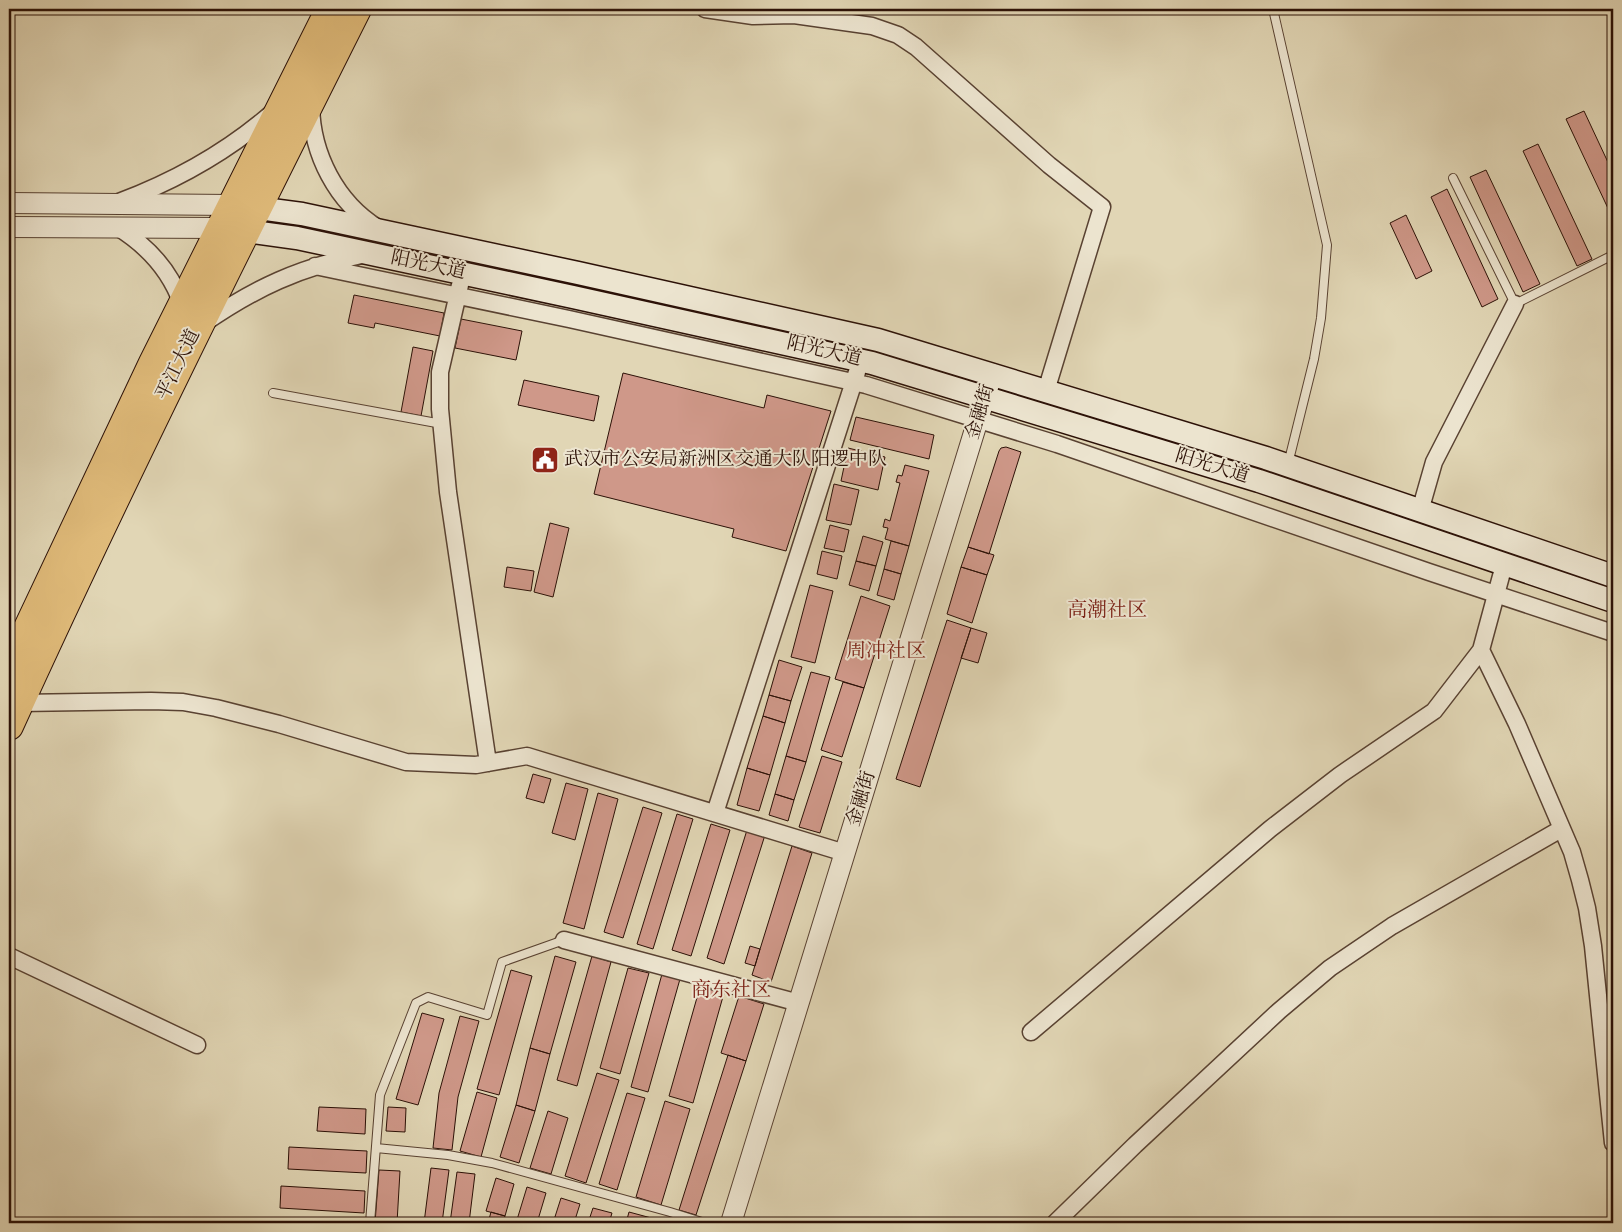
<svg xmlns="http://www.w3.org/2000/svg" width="1622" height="1232" font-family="'Old Standard TT','Noto Serif SC',serif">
<rect width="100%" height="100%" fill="#e1d6b5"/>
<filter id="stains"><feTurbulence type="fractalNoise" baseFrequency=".004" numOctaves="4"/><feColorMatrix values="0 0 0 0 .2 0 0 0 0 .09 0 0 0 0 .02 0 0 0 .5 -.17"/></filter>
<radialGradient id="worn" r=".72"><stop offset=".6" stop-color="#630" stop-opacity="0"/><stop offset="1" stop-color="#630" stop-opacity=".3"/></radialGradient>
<path fill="#cf9889" stroke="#2c1107" d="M1584,111L1613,173V219L1566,119Z
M1538,144L1592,259L1577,266L1523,151Z
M1486,170L1540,284L1523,292L1470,177Z
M1447,189L1498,299L1482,307L1431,197Z
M1406,215L1432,271L1416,279L1390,223Z
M354,295L444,313L440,336L375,323L374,328L348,323Z
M461,319L522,331L516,360L455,348Z
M413,347L433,351L421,416L401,412Z
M623,373L764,408L767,395L831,411L786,551L732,537L734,529L594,494Z
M524,380L599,396L594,421L518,405Z
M856,417L934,435L929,459L850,440Z
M1006,447L1021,452L989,554L968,547L999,451L1001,448Z
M848,448L885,457L878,490L841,481Z
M905,465L929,471L909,546L885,539L888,528L883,527L885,519L890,521L900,483L896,482L898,475L902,476Z
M834,484L859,490L851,525L826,520Z
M550,523L569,528L553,597L534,592Z
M830,525L849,530L844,552L824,548Z
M863,536L883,542L876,566L856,561Z
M891,541L909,546L901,574L884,569Z
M968,547L994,555L987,575L961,567Z
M822,551L842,556L837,579L817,574Z
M856,561L876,566L869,591L849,585Z
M507,567L534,571L531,591L504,587Z
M961,567L987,575L972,623L947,614Z
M884,569L901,574L894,600L877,595Z
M810,585L833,591L815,663L791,657Z
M861,596L890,606L864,688L835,679Z
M947,620L971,628L920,787L896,779Z
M971,628L987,633L978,663L961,658Z
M779,660L802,667L791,701L769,695Z
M811,672L830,677L806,762L786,756Z
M843,682L864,688L842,757L821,750Z
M769,695L791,701L785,723L763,716Z
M763,716L785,723L770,775L747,768Z
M786,756L806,762L794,800L775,794Z
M822,756L842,762L820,833L799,827Z
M747,768L770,775L759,811L737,805Z
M533,774L551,779L544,803L526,798Z
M566,783L588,789L575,840L552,833Z
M598,793L618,799L584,929L563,923Z
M775,794L794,800L788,821L769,815Z
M643,807L662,813L623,938L604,932Z
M677,814L693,819L653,949L637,944Z
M711,824L730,830L691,956L672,950Z
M747,830L765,835L724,964L707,958Z
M792,846L812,853L771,982L752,975Z
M750,946L760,949L755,966L745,963Z
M555,956L576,962L550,1054L530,1048Z
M592,956L611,962L577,1086L557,1080Z
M628,968L649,973L620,1074L600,1068Z
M511,970L532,976L499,1095L477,1089Z
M662,974L680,979L648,1092L631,1087Z
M700,987L724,993L693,1103L669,1096Z
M739,996L764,1004L746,1061L721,1053Z
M422,1013L444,1019L418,1105L396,1099Z
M460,1016L479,1021L458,1097L452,1150L433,1148L439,1093Z
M530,1048L550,1054L535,1111L516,1105Z
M728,1055L746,1061L696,1215L679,1210Z
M597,1073L619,1080L586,1183L565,1176Z
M477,1092L497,1098L481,1157L460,1151Z
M627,1093L645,1098L617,1190L599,1184Z
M665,1101L690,1109L661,1205L636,1197Z
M516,1105L535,1111L519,1163L500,1157Z
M319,1107L366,1109L365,1134L317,1131Z
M388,1107L406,1108L405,1132L386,1131Z
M548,1111L568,1118L551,1174L530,1168Z
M289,1147L367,1151L366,1173L288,1169Z
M431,1168L449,1170L442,1223H424Z
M379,1170L400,1171L397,1223H375Z
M457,1172L475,1174L469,1223H450Z
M496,1178L514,1184L505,1216L486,1211Z
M281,1186L365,1191L364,1213L280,1208Z
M527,1187L546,1193L537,1223H516Z
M561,1198L580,1204L574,1223H553Z
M593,1208L612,1213L609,1223H588Z
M491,1212L505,1216L503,1223H488Z
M629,1212L655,1219L654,1223H626Z"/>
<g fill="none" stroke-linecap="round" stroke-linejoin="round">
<g stroke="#594232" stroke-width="10">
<path id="service" d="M1273,9L1327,245L1321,318L1314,359L1288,464
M1453,178L1515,304L1613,255
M273,393L442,424
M376,1148L448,1155L492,1163L670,1212L705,1223
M370,1223L380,1095L416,1003L428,997L487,1015L502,962L564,940"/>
</g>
<g stroke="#594232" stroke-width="19">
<path id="minor" d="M705,9L753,16L794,15L872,26L898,35L916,47L1049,165L1102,207L1046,391
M311,106C312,154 336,202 378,228
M119,202C175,181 227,152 272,113
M117,227C148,246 170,270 182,304
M315,266L569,319L866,385L1057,444L1429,572L1613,633
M460,285L440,372V409L448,492L488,763
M203,324C255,288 300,267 362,255
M1420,511L1434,462L1515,304
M1481,650L1517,724L1572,852L1580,880L1587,908L1593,946L1613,1143
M19,703L151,701L183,702L216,708L279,724L406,762L476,765L527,756L845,853
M715,813L857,372
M564,940L799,1003
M9,956L197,1045
M1031,1032L1270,829L1340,775L1434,711L1481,650L1504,565
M1055,1223L1135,1145L1279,1011L1330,968L1392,926L1561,829"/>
</g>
<g stroke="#594232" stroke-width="22">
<path id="tertiary" d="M9,203L231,205
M9,227L220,228
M731,1223L992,374"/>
</g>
<g stroke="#2c1107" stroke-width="25">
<path id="secondary" d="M243,206L302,214L578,273L878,340L1266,458L1613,576
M231,229L297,238L573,297L872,363L1259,481L1613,601"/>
</g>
<g stroke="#2c1107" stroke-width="30">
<path id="trunk" d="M9,668L153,363L330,9
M9,726C119,484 238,246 357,9"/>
</g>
<use href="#service" stroke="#ece4cf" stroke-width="8"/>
<use href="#minor" stroke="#ece4cf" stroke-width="16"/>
<use href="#tertiary" stroke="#ece4cf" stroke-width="20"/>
<use href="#secondary" stroke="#ece4cf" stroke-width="22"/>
<use href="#trunk" stroke="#e0bb7a" stroke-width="28"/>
</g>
<defs>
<g id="civic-square" transform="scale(1.4375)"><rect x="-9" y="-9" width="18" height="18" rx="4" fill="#8f2418" stroke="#ece4cf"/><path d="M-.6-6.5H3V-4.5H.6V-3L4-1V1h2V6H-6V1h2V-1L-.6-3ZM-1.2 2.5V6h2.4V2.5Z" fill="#fff"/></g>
</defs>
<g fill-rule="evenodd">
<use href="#civic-square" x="545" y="460"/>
</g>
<g text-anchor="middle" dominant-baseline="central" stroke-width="4" stroke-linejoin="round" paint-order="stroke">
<g font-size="19" fill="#2c1107" stroke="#ece4cf">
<text transform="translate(428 266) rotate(12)">阳光大道</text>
<text transform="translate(824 352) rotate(13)">阳光大道</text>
<text transform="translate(179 365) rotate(-64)">平江大道</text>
<text transform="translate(981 412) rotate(-73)">金融街</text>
<text transform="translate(1212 467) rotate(17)">阳光大道</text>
<text transform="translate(862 799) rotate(-73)">金融街</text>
</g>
<g font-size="19" fill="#2c1107" stroke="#ece4cf" text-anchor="start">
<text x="564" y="460">武汉市公安局新洲区交通大队阳逻中队</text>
</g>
<g font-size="20" fill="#7a1f14" stroke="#ece4cf">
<text x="1107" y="611">高潮社区</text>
<text x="886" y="652">周冲社区</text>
<text x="731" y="991">商东社区</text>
</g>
</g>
<rect width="1622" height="1232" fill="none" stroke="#e1d6b5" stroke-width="30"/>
<rect x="10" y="10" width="1602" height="1212" fill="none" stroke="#2c1107" stroke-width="2.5"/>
<rect x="15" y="15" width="1592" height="1202" fill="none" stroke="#2c1107"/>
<rect width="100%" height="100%" filter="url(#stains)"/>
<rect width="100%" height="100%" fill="url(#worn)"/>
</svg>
